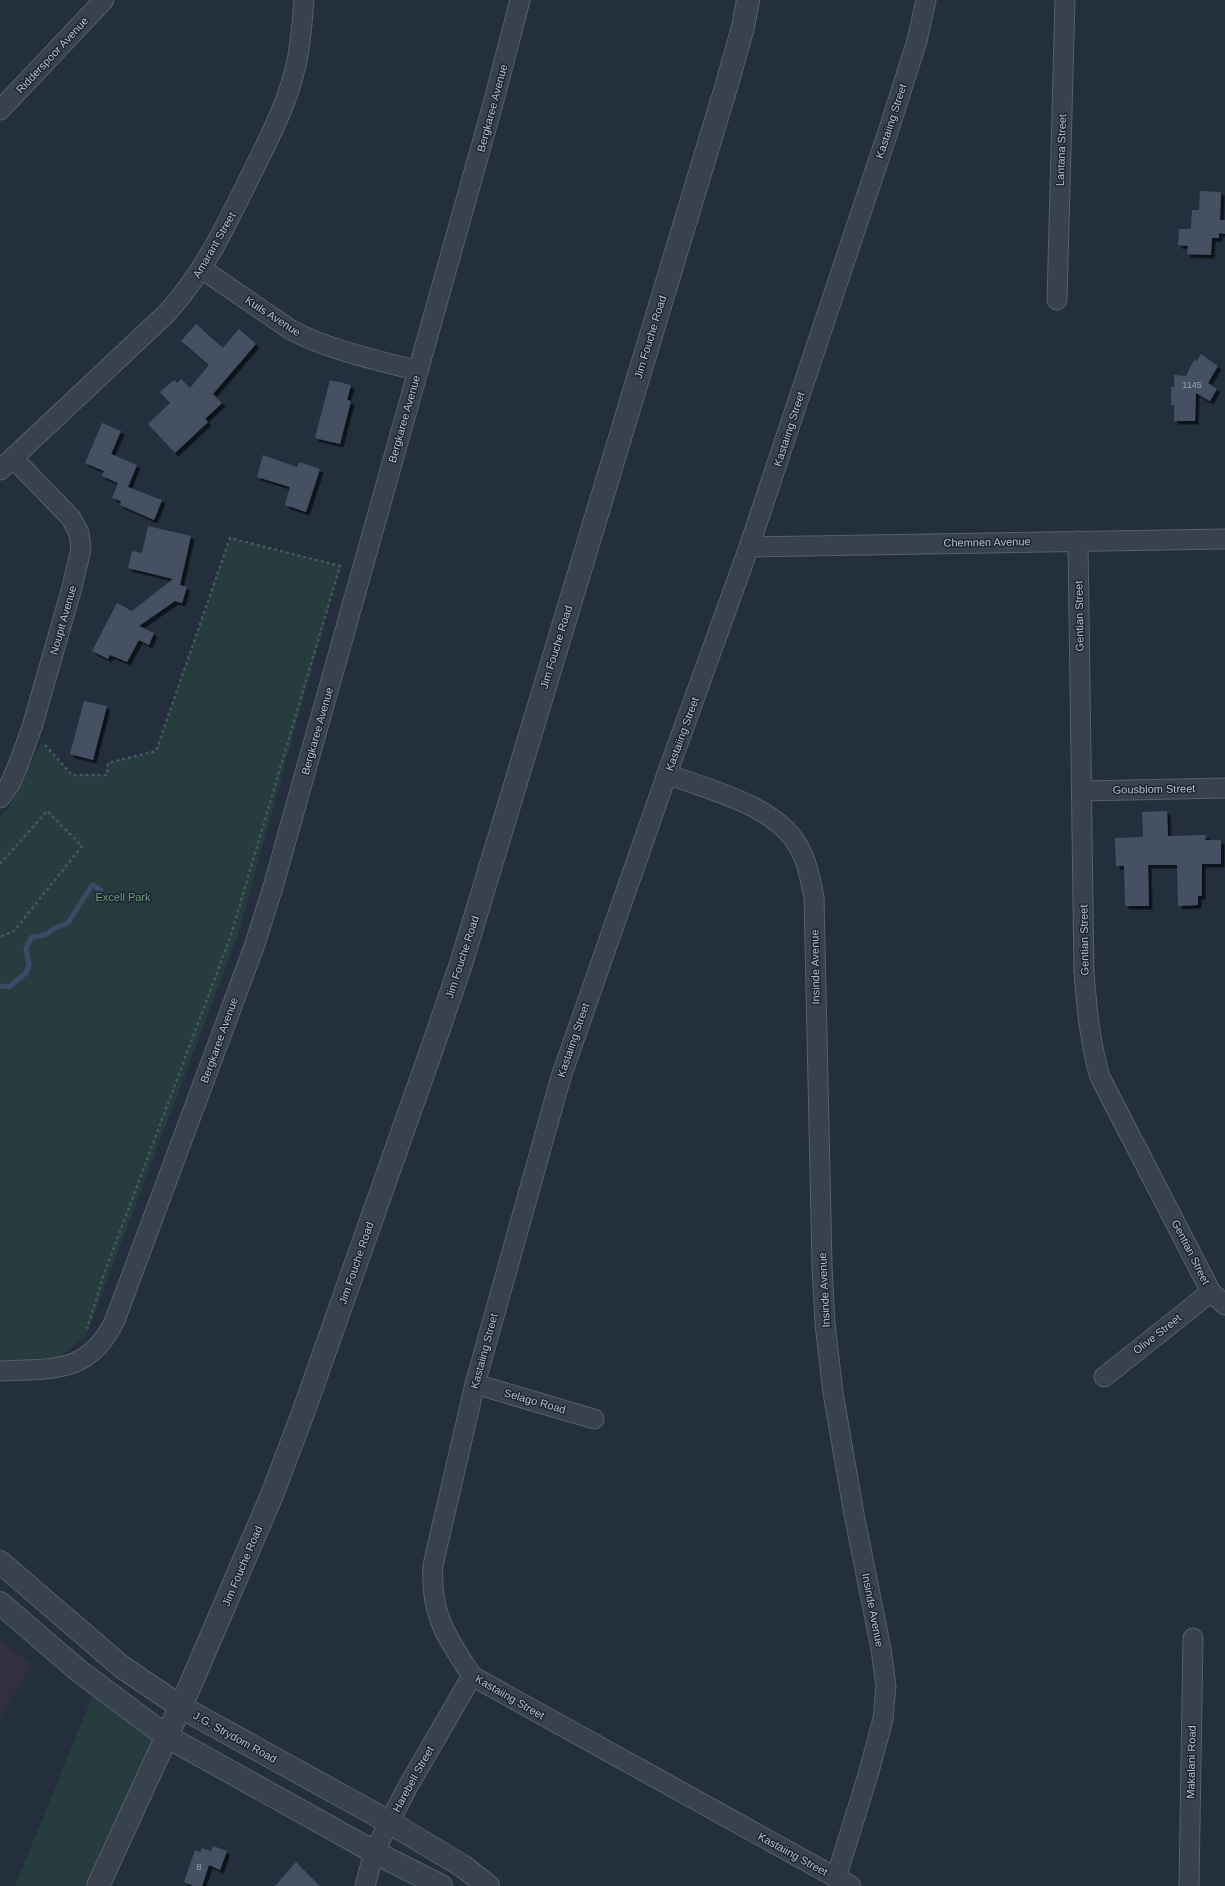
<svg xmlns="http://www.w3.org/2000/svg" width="1225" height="1886" font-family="Arial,sans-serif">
<defs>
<filter id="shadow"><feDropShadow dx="3.5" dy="3.5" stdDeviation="0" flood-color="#0009"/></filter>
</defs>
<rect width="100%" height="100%" fill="#242f3e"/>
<path fill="#32303f" d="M0,1639L31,1665L0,1718Z"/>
<path fill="#263c3f" d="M230,538L340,566L238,935L86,1336L61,1356L0,1363V817L9,807L42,742L72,775H107L108,763L156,751Z
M97,1685L165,1735L100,1886H15Z"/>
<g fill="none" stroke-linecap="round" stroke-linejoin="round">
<path stroke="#394c67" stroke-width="5" d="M0,986L9,987L26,973L29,965L26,948L32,937L45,935L55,928L68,923L92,885L101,890"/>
</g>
<path fill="#455162" filter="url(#shadow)" d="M1200,191L1221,192L1220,220H1225V234L1219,233V238H1212L1211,255L1187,254L1188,246L1178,245L1179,229H1191L1192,210H1199Z
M196,324L223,348L239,329L256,344L213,394L222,403L205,419L208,422L175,453L148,424L170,403L160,392L174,380L177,383L181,379L190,388L209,365L181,341Z
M1201,354L1218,366L1208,383L1217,389L1210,401L1196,393L1195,421H1174V405H1171V387H1174V375L1186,376L1194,360L1197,361Z
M330,380L351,385L347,400L351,401L340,444L315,438Z
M102,423L121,431L111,454L137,465L128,487L162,500L154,520L120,505L121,501L112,498L118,483L102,476L104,471L85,463Z
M263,455L297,467L299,462L320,469L306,512L285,505L290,487L257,477Z
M148,526L191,536L180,585L187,587L182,603L175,601L139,626L154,633L149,645L139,640L127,662L110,655L108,659L92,651L117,603L132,611L173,579L128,568L132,551L142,553Z
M84,701L107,706L93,760L70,754Z
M1167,811L1168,836L1206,835L1205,840H1221V864H1202V896H1198V905L1178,906L1177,865H1148L1149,906H1125L1124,866H1116L1115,838L1143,837L1142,812Z
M213,1846L227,1851L220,1870L209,1865L202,1886H193L184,1882L195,1850L200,1852L202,1848L211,1851Z
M296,1862L320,1886H275Z"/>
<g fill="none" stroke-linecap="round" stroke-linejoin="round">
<g stroke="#565f6c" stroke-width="21">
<path id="minor" d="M0,110L104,0
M202,269L291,330C331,351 375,359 418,371
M1057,300L1065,0
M0,470L167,313C206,270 227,223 253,171C269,138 287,104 295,69C301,47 302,23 304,0
M1078,541L1084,974C1087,1009 1090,1043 1100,1077L1211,1292L1225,1305
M749,547L1225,539
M667,774C709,790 772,804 797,844C807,860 810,878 814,897L822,1265L825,1323L833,1393L854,1514L881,1649L886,1686L883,1719L868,1775L836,1878
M1082,791L1225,788
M0,798L10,784L19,763L32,727L71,591L81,549L79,533L71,518L13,458
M0,1371C52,1368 89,1375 115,1320L254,947L273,887L493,104L520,0
M1104,1377L1211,1292
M475,1384L594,1419
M365,1886L374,1852L407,1788L472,1676
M851,1886L472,1676C446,1636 430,1614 433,1565L475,1384L561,1077L667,774L749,547L888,132L917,41L926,0
M1189,1886L1193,1638"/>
</g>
<g stroke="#565f6c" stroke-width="24">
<path id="tertiary" d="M0,1562L122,1667L181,1707L389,1822L464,1867L488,1886
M0,1603L79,1671L166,1736L374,1852L441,1886
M98,1886L189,1688L272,1495L303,1413L435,1040L461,964L727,84L743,27L748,0"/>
</g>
<path stroke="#44595c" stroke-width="2.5" stroke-dasharray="3 3" stroke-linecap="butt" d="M45,745L72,775H107L108,763L156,751L230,538L340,566L230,938L103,1277L87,1329
M0,864L47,811L82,846L14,931L0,937"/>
<use href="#minor" stroke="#38414e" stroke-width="19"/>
<use href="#tertiary" stroke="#38414e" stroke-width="22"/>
</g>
<g text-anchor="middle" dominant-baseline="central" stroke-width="3" stroke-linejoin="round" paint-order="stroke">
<g font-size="9" fill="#98a1af">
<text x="1192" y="385">1145</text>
<text x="199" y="1867">8</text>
</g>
<g font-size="11" fill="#b4bcc9" stroke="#1d2633">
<text transform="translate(52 55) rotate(-47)">Ridderspoor Avenue</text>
<text transform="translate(492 108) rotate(-75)">Bergkaree Avenue</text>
<text transform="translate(891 121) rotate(-72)">Kastaiing Street</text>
<text transform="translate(1061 150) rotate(-88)">Lantana Street</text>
<text transform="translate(214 245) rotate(-60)">Amarant Street</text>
<text transform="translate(273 316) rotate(33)">Kuils Avenue</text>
<text transform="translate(650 337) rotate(-73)">Jim Fouche Road</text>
<text transform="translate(404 419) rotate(-74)">Bergkaree Avenue</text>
<text transform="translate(789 429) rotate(-72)">Kastaiing Street</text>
<text transform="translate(987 542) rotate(-1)">Chemnen Avenue</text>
<text transform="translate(1079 616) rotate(-91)">Gentian Street</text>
<text transform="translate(63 620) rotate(-74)">Noupit Avenue</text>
<text transform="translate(556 647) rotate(-73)">Jim Fouche Road</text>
<text transform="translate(317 731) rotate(-74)">Bergkaree Avenue</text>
<text transform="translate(682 734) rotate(-70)">Kastaiing Street</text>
<text transform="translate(1154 789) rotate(-1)">Gousblom Street</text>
<text transform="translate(1084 940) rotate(-91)">Gentian Street</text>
<text transform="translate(462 957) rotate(-72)">Jim Fouche Road</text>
<text transform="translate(815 967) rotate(-91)">Insinde Avenue</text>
<text transform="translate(219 1040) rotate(-70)">Bergkaree Avenue</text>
<text transform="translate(573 1040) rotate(-71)">Kastaiing Street</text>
<text transform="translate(1191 1252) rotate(63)">Gentian Street</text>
<text transform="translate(356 1263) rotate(-71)">Jim Fouche Road</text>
<text transform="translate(824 1290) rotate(-93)">Insinde Avenue</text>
<text transform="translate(1157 1334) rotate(-38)">Olive Street</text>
<text transform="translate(484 1351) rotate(-75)">Kastaiing Street</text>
<text transform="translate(535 1401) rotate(16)">Selago Road</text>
<text transform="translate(242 1566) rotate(-67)">Jim Fouche Road</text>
<text transform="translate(873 1610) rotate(79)">Insinde Avenue</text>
<text transform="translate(510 1697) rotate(30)">Kastaiing Street</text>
<text transform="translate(235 1737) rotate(29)">J.G. Strydom Road</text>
<text transform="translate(1191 1762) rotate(-89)">Makalani Road</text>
<text transform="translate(413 1779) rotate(-61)">Harebell Street</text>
<text transform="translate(793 1854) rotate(29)">Kastaiing Street</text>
</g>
<g font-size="11" fill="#6b9a76" stroke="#1d2633">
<text x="123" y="897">Excell Park</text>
</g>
</g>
</svg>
